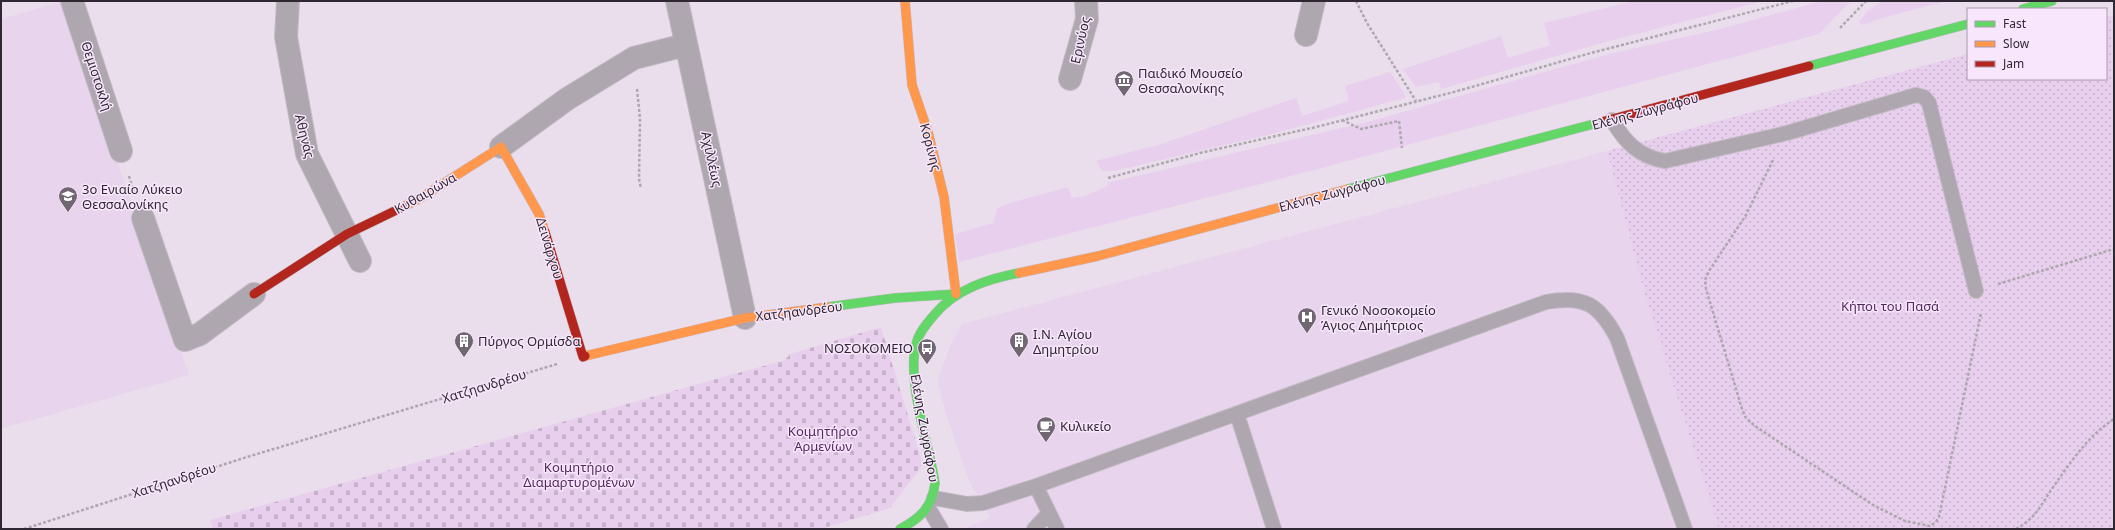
<svg xmlns="http://www.w3.org/2000/svg" width="2115" height="530" font-family="'Noto Sans',sans-serif">
<defs>
<pattern id="cemetery-stones" width="16" height="16" patternUnits="userSpaceOnUse"><rect width="16" height="16" fill="#e8cfed"/><path d="M2 7V4a2 2 0 0 1 4 0v3zM10 15v-3a2 2 0 0 1 4 0v3z" fill="#c7b2cc"/></pattern>
<pattern id="park-dots" width="8" height="8" patternUnits="userSpaceOnUse"><rect width="8" height="8" fill="#e8cfed"/><path d="M2 2h.1M6 6h.1" fill="none" stroke="#c7b2cc" stroke-width="1.8" stroke-linecap="round"/></pattern>
</defs>
<rect width="100%" height="100%" fill="#eadeec"/>
<path fill="#e8d5ed" d="M64,1L189,375L1,429V19Z
M1607,151L1646,298L1719,529H962L990,518L983,503L970,484L946,414L938,384L940,373L951,344L962,324Z"/>
<path fill="#e8cfed" d="M1634,1H1763L1606,42L1441,89L1439,82L1416,87L1403,69L1501,36L1508,58L1550,45L1544,23Z
M1822,1H1851L1819,34L1299,174L959,262L955,234L993,223L998,208L1010,203L1068,187L1072,198L1086,196L1108,186L1107,183L1371,121L1605,55L1720,29Z
M1882,1H1947L1885,17L1863,25L1859,22L1868,11Z
M1390,72L1403,92L1405,98L1272,134L1114,171H1102L1096,161L1158,145L1296,98L1302,116L1349,101L1345,86Z"/>
<path fill="url(#cemetery-stones)" d="M881,327L923,465L890,508L821,529H213L210,520L785,360L790,354Z"/>
<path fill="url(#park-dots)" d="M2114,15V529H1719L1646,298L1607,151L1968,54V79H2106V17Z"/>
<g fill="none" stroke-linecap="round" stroke-linejoin="round">
<g stroke="#c4bac6" stroke-width="16">
<path id="lane" d="M1612,120C1625,142 1639,157 1665,161L1787,133L1916,95L1924,97L1929,103L1976,291
M1237,414L1274,529
M1036,486L1057,529
M934,498L967,504L983,503L1036,486L1546,302C1584,295 1599,304 1617,338L1685,529
M929,509L941,529
M1034,529L1049,513"/>
</g>
<g stroke="#c4bac6" stroke-width="24">
<path id="street" d="M72,1L121,151
M288,1L286,37L307,154L360,261
M677,1L745,318
M1306,35L1314,1
M1070,79L1087,19L1086,1
M501,147L567,99L634,58L685,45
M143,218L185,340L200,334L254,294"/>
</g>
<g stroke="#c4bac6" stroke-width="10">
<path id="fast" d="M2023,9L2052,1
M1809,66L1968,24
M1348,189L1605,121
M828,307L895,298L956,294
M900,529C921,518 932,507 935,483C929,445 905,377 917,341C920,331 928,322 935,314C956,289 988,279 1019,273"/>
</g>
<g stroke="#c4bac6" stroke-width="10">
<path id="slow" d="M905,1L912,85L928,132L944,197L956,294
M407,205L422,197L501,147L539,214L545,232
M1019,273L1098,256L1348,189
M585,356L745,318L828,307"/>
</g>
<g stroke="#c4bac6" stroke-width="10">
<path id="jam" d="M1605,121L1809,66
M545,232L583,357L585,356
M254,294L347,234L407,205"/>
</g>
<path stroke="#aea7af" stroke-width="2.5" stroke-dasharray="3 2" stroke-linecap="butt" d="M1356,1L1367,23L1416,101
M1840,28L1866,1
M637,89L640,118L639,179L641,188
M1342,120L1361,129L1399,121L1402,148
M1773,160L1746,215L1709,271L1705,280L1706,289L1742,409L1746,418L1755,426L1873,505L1905,521L1930,526L1936,522L1939,517L1981,313
M129,176L134,193
M1108,178L1200,153L1316,127L1454,92L1591,53L1793,1
M1998,284L2114,249
M24,529L247,457L557,364
M2016,529C2038,517 2042,502 2056,483C2072,460 2090,434 2114,419"/>
<use href="#lane" stroke="#aea7af" stroke-width="14"/>
<use href="#street" stroke="#aea7af" stroke-width="22"/>
<use href="#fast" stroke="#63d668" stroke-width="9"/>
<use href="#slow" stroke="#ff974d" stroke-width="9"/>
<use href="#jam" stroke="#b3261e" stroke-width="9"/>
</g>
<defs>
<g id="museum-pin" transform="scale(1)"><path d="M0 17L-7.5 6A9.5 9.5 0 1 1 7.5 6Z" fill="#706772" stroke="#f8e7fc"/><path d="M0-6L6-3V-2H-6V-3ZM-5-1h2V3h-2ZM-1-1h2V3h-2ZM3-1h2V3H3ZM-6 4H6V6H-6Z" fill="#fff"/></g>
<g id="school-pin" transform="scale(1)"><path d="M0 17L-7.5 6A9.5 9.5 0 1 1 7.5 6Z" fill="#706772" stroke="#f8e7fc"/><path d="M0-5L7-2L0 1L-7-2ZM-4 1L0 2.5L4 1V4Q0 6-4 4Z" fill="#fff"/></g>
<g id="hospital-pin" transform="scale(1)"><path d="M0 17L-7.5 6A9.5 9.5 0 1 1 7.5 6Z" fill="#706772" stroke="#f8e7fc"/><path d="M-5-5h3v3.5h4V-5h3V5h-3V1.5h-4V5h-3Z" fill="#fff"/></g>
<g id="building-pin" transform="scale(1)"><path d="M0 17L-7.5 6A9.5 9.5 0 1 1 7.5 6Z" fill="#706772" stroke="#f8e7fc"/><path d="M-4-6H4V6H1V3H-1V6H-4ZM-2.5-4.3h1.7v1.8h-1.7ZM.8-4.3h1.7v1.8H.8ZM-2.5-1h1.7V.8h-1.7ZM.8-1h1.7V.8H.8Z" fill="#fff"/></g>
<g id="bus-pin" transform="scale(1)"><path d="M0 17L-7.5 6A9.5 9.5 0 1 1 7.5 6Z" fill="#706772" stroke="#f8e7fc"/><path d="M-5-6H5V4H4V6H2V4H-2V6H-4V4H-5ZM-3.5-4V0h7V-4ZM-3.5 1.2v1.5H-2V1.2ZM2 1.2v1.5H3.5V1.2Z" fill="#fff"/></g>
<g id="cafe-pin" transform="scale(1)"><path d="M0 17L-7.5 6A9.5 9.5 0 1 1 7.5 6Z" fill="#706772" stroke="#f8e7fc"/><path d="M-5.5-4.5H6V0H3Q3 3.5 0 3.5H-2.5Q-5.5 3.5-5.5 0ZM3-3.2v2h1.7v-2ZM-6 4.5H4V6H-6Z" fill="#fff"/></g>
</defs>
<g fill-rule="evenodd">
<use href="#museum-pin" x="1124" y="80"/>
<use href="#school-pin" x="68" y="196"/>
<use href="#hospital-pin" x="1307" y="317"/>
<use href="#building-pin" x="464" y="341"/>
<use href="#building-pin" x="1019" y="341"/>
<use href="#bus-pin" x="927" y="348"/>
<use href="#cafe-pin" x="1046" y="426"/>
</g>
<g text-anchor="middle" dominant-baseline="central" stroke-width="3" stroke-linejoin="round" paint-order="stroke">
<g font-size="13" fill="#2f2731" stroke="#f8e7fc">
<text transform="translate(1080 40) rotate(-77)">Ερινύος</text>
<text transform="translate(97 76) rotate(72)">Θεμιστοκλή</text>
<text transform="translate(1645 111) rotate(-15)">Ελένης Ζωγράφου</text>
<text transform="translate(305 136) rotate(76)">Αθηνάς</text>
<text transform="translate(931 147) rotate(75)">Κορίνης</text>
<text transform="translate(712 159) rotate(78)">Αχιλλέως</text>
<text transform="translate(425 193) rotate(-30)">Κυθαιρώνα</text>
<text transform="translate(1332 193) rotate(-15)">Ελένης Ζωγράφου</text>
<text transform="translate(550 248) rotate(73)">Δεινάρχου</text>
<text transform="translate(799 311) rotate(-7)">Χατζηανδρέου</text>
<text transform="translate(484 386) rotate(-17)">Χατζηανδρέου</text>
<text transform="translate(925 428) rotate(80)">Ελένης Ζωγράφου</text>
<text transform="translate(174 480) rotate(-18)">Χατζηανδρέου</text>
</g>
<g font-size="13" fill="#2f2731" stroke="#f8e7fc" text-anchor="start">
<text x="1138" y="73">Παιδικό Μουσείο<tspan x="1138" dy="15">Θεσσαλονίκης</tspan></text>
<text x="82" y="189">3o Ενιαίο Λύκειο<tspan x="82" dy="15">Θεσσαλονίκης</tspan></text>
<text x="1321" y="310">Γενικό Νοσοκομείο<tspan x="1321" dy="15">Άγιος Δημήτριος</tspan></text>
<text x="1033" y="334">Ι.Ν. Αγίου<tspan x="1033" dy="15">Δημητρίου</tspan></text>
<text x="478" y="341">Πύργος Ορμίσδα</text>
<text x="913" y="348" text-anchor="end">ΝΟΣΟΚΟΜΕΙΟ</text>
<text x="1060" y="426">Κυλικείο</text>
</g>
<g font-size="13" fill="#54285e" stroke="#f8e7fc">
<text x="1890" y="306">Κήποι του Πασά</text>
<text x="823" y="431">Κοιμητήριο<tspan x="823" dy="15">Αρμενίων</tspan></text>
<text x="579" y="467">Κοιμητήριο<tspan x="579" dy="15">Διαμαρτυρομένων</tspan></text>
</g>
</g>
<rect width="2115" height="530" fill="none" stroke="#2f2731" stroke-width="4"/>
<rect x="1967" y="8" width="140" height="72" fill="#f8e7fc" stroke="#a89aab"/>
<rect x="1975" y="21" width="20" height="6" fill="#63d668" stroke="#a89aab"/>
<text x="2003" y="28" font-size="12" fill="#2f2731">Fast</text>
<rect x="1975" y="41" width="20" height="6" fill="#ff974d" stroke="#a89aab"/>
<text x="2003" y="48" font-size="12" fill="#2f2731">Slow</text>
<rect x="1975" y="61" width="20" height="6" fill="#b3261e" stroke="#a89aab"/>
<text x="2003" y="68" font-size="12" fill="#2f2731">Jam</text>
</svg>
